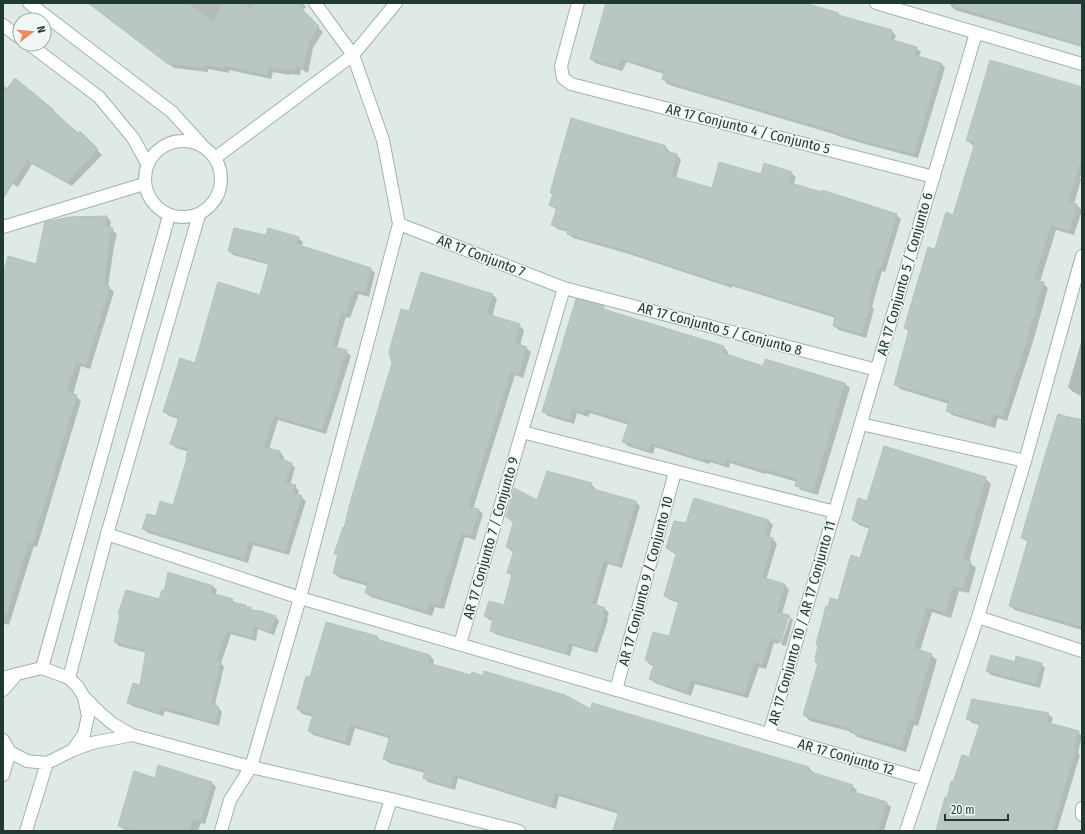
<svg xmlns="http://www.w3.org/2000/svg" width="1085" height="834" font-family="'Fira Sans Condensed',sans-serif">
<rect width="100%" height="100%" fill="#dfeae6"/>
<path fill="#0003" d="M88,3H303L306,7L302,11L323,32L313,48L308,73L301,69L300,75L291,74L290,75L273,72L271,79L229,70V73L208,69V72L174,68Z
M607,3H806L814,6L838,14L841,17L892,31L896,36L894,41L916,48L921,52L919,57L941,63L945,68L918,158L865,144L838,136L837,135L676,87L667,84L663,79L664,74L627,62L622,71L595,63L591,58Z
M951,3H1082V47L955,10L950,5Z
M16,79L54,111L58,115L57,116L78,134L80,133L102,155L72,186L32,164L18,187L10,182L3,188V85L8,89Z
M1082,88V172L1080,178L1081,180L1074,204L1077,205L1082,210L1074,235L1056,230L1040,282L1043,283L1048,288L1033,342L1007,421L998,418L995,428L952,415L947,410L949,404L900,389L896,384L909,332L905,328L935,250L954,216L975,146L972,145L967,140Z
M666,147L670,152L669,153L677,155L681,160L676,178L713,190L761,175L791,173L796,177L793,185L896,215L901,219L885,272L882,271L872,307L874,309L866,338L839,330L834,326L836,318L732,286V288L626,253L573,238L568,234L569,232L557,229L553,224L557,210L550,205L554,195L551,193Z
M107,217L111,221L110,228L117,234L114,246L108,287L114,292L90,369L81,366L73,395L76,396L81,401L37,547L34,546L9,625L3,623V277L37,265Z
M267,236L298,238L303,242L301,247L371,269L375,273L369,297L359,294L350,318L346,317L337,347L346,351L351,356L326,434L278,420L269,449L280,452L284,457L283,461L291,463L295,468L290,485L295,486L299,491L298,496L301,497L306,501L289,555L253,545L248,563L148,533L143,529L156,517L173,506L188,458L189,452L176,448L171,443L179,419L169,416L165,412L195,364L261,296L270,265L233,255L229,251Z
M421,273L493,295L497,299L492,317L519,325L524,330L520,346L526,348L531,352L523,378L515,375L473,509L479,510L483,514L475,540L465,537L444,609L435,607L432,616L371,597L366,593L368,586L339,578L334,573L339,557L336,554L345,529Z
M603,307L608,312L724,347L728,352V356L764,367L765,360L845,384L850,388L818,495L801,490L796,485L797,482L766,473V474L730,463L729,468L710,462L709,464L655,447L653,454L628,446L624,442L629,425L590,413L588,417L577,413L574,424L548,416L544,412Z
M1082,339V397L1072,391L1068,387Z
M1059,415L1082,419V630L1015,610L1010,606L1029,543L1022,538Z
M985,478L991,484L969,562L976,568L969,593L959,591L951,618L932,612L920,651L931,655L937,660L918,726L914,725L906,752L857,737L852,732L810,721L804,715L819,665L816,661L838,601L861,559L870,529L859,525L853,520L867,502Z
M591,484L595,488L594,490L636,502L640,506L622,568L608,564L596,606L605,609L609,613L607,618L608,620L597,653L573,646L570,656L495,634L491,630L494,621L489,620L486,616L504,606L513,577L508,572L515,552L511,551L507,547L514,522L511,521L507,517L538,502Z
M769,521L773,525L769,538L773,539L777,544L766,580L785,585L789,590L782,614L789,616L793,620L786,646L781,645L790,618H788L779,644L774,643L766,669L759,667L748,698L695,684L691,696L655,683L650,679L655,666L650,665L646,660L669,638L679,603L670,600L665,596L677,555L667,548L687,524Z
M213,586L217,590L215,596L232,600L236,604L246,606L254,612H261L276,617L279,621L274,635L258,629L256,641L231,634L221,663L224,667L215,704L222,712L219,726L165,711L163,716L132,706L128,703L141,686L147,653L119,646L115,642L160,601Z
M377,637L381,641L430,656L434,660L433,665L591,710L593,705L809,768L813,772V773L852,786L857,790L856,793L886,803L891,807L884,831H618L619,814L559,796L556,809L458,778L455,790L428,782L424,778L425,773L389,763L384,759L391,739L355,728L350,746L313,735L309,731L314,717L302,714L298,709L310,679Z
M1041,664L1045,668L1040,688L991,675L987,671Z
M1048,714L1053,718L1051,724L1078,732L1082,736L1078,753L1080,755L1057,831H937L947,799L954,783L970,759L980,725L972,723L967,718Z
M155,779L212,783L216,787L205,824L201,823L198,831H129L123,829L119,825Z"/>
<path fill="#b8c7c2" stroke="#b2c3bd" d="M88,3H189L213,22L223,3H242L251,8L254,3H296L319,26L309,43L303,69L296,65V71L286,69V71L268,67L267,75L225,66L224,68L204,65V68L168,64Z
M606,3H805L839,13L838,15L892,30L890,39L917,47L915,55L941,63L914,154L859,140L833,132V131L670,83V82L662,79L664,71L622,59L617,67L590,59Z
M957,3H1082V45L956,7Z
M990,60L1082,87V158L1068,202L1077,204L1069,231L1051,225L1034,280L1044,282L1028,336L1003,417L993,414L990,424L946,411L949,401L894,385L909,330L904,328L928,247L935,249L946,212L953,215L975,143L966,141Z
M15,78L54,110L53,111L78,133L80,131L98,149L67,182L27,160L3,199V94Z
M571,118L666,146L665,151L677,154L671,176L712,188L719,162L761,174L764,163L792,172L788,182L821,192L822,190L897,214L881,268H878L868,302L870,304L862,334L833,326L835,315L728,283L727,284L620,249L567,234L568,230L551,225L557,208L549,205L553,194L550,193Z
M107,216L105,226L113,228L109,241L104,285L110,287L86,365L76,362L67,392L77,395L33,543L29,542L7,614H3V274L8,256L36,264L45,222L70,217Z
M234,228L266,235L268,228L299,237L296,244L371,268L365,293L354,290L346,314L341,313L332,346L347,350L322,430L274,416L264,447L280,451L278,458L292,463L285,482L296,485L293,493L302,496L285,551L249,541L244,559L142,529L147,514L156,516L160,501L173,505L187,458H186L188,449L170,444L179,417L163,412L180,358L195,363L218,282L260,295L269,263L228,251Z
M421,272L493,294L487,314L520,324L515,343L527,347L519,374L511,371L468,507L479,509L471,536L461,533L439,605L430,603L427,612L365,593L368,583L333,573L338,555L334,554L343,527L344,528L352,496L392,363L389,352L401,309L409,311Z
M576,299L604,306L603,309L724,346L723,353L763,366L765,359L845,383L813,491L795,486L797,479L761,468V470L726,459L724,464L705,458L704,460L651,443L648,450L622,442L629,422L585,409L584,412L572,409L570,420L542,412Z
M1058,414L1082,421V627L1009,606L1028,540L1021,538L1047,449Z
M884,446L986,477L963,559L971,561L963,588L953,586L945,613L927,607L914,648L932,654L912,721L909,720L901,747L850,732L851,729L803,715L818,663L815,662L816,658H815L818,646L816,644L826,606L828,607L830,598L838,600L851,555L860,558L870,526L852,520L858,498L867,501Z
M547,471L592,483L590,488L636,501L618,565L604,560L592,603L605,608L603,615H605L593,650L569,643L566,653L490,631L493,619L484,616L489,601L504,605L512,574L507,573L514,550L506,547L514,520L506,517L514,488L537,500Z
M694,498L769,520L764,535L773,538L762,577L785,584L777,612L789,615L781,642L770,639L762,665L754,663L749,681H748L744,694L691,680L687,692L649,679L654,664L645,660L653,632L669,636L679,601L664,596L676,554L666,548L674,521L686,523Z
M168,572L213,586L211,593L233,599L232,602L246,605V607H251V610L261,611L276,616L270,632L254,626L252,638L227,631L216,661L221,662L211,703L216,704V706L219,707L215,723L191,717L192,715L161,707L159,713L127,703L133,683L140,685L146,651L114,642L120,615L118,614L126,590L159,599L162,590L164,591Z
M326,622L377,636L376,639L430,655L428,663L471,675L472,672L483,676L484,671L565,695L591,709L592,703L809,767L808,771L853,785L851,791L887,802L878,831H613L619,811L555,792L551,806L454,774L451,787L423,778L425,770L383,759L390,736L351,724L345,742L308,731L313,714L297,709L306,676L310,677Z
M991,655L1015,662L1016,656L1042,663L1036,684L986,671Z
M972,699L1049,713L1046,722L1079,731L1074,748L1076,749L1052,831H936L945,797L947,798L951,781L953,782L962,755L969,757L980,723L966,719Z
M158,765L212,782L201,821L193,819L189,831H136L118,826L134,771L155,778Z"/>
<g fill="none" stroke-linecap="round" stroke-linejoin="round">
<g stroke="#a2b1ad" stroke-width="14">
<path id="minor" d="M578,3L561,66L563,78L571,84L934,177
M876,3L1082,64
M215,158L353,55L396,3
M399,224L564,288L877,370
M3,227L144,184
M861,424L1025,461
M522,432L835,512
M107,534L300,598L923,779
M978,617L1082,651
M460,644L564,288
M3,678L17,674
M616,690L675,472
M769,734L976,33
M1082,808V815
M221,831L230,800L251,767L300,598L399,224L383,140L353,55L315,3
M381,831L391,799
M906,831L978,617L1025,461L1082,256"/>
</g>
<g stroke="#a2b1ad" stroke-width="14">
<path id="tertiary" d="M29,3L172,112L201,144
M3,25L20,38
M29,44L99,97L133,138L147,163
M145 179a38 38 0 1 1 76 0a38 38 0 1 1-76 0Z
M42,668L169,216
M69,678L107,534L199,215
M3,690L17,674L42,668L69,678L78,687L84,697L88,716L84,734L73,750
M84,697L100,713L113,724L132,735L251,767L391,799L519,831
M3,740L10,752L27,761L47,763L73,750L92,743L132,735
M3,775L10,752
M26,831L47,763"/>
</g>
<use href="#minor" stroke="#fff" stroke-width="12"/>
<use href="#tertiary" stroke="#fff" stroke-width="12"/>
</g>
<g text-anchor="middle" dominant-baseline="central" stroke-width="3" stroke-linejoin="round" paint-order="stroke">
<g font-size="14" fill="#213935" stroke="#f0f7f4">
<text transform="translate(748 129) rotate(14)">AR 17 Conjunto 4 / Conjunto 5</text>
<text transform="translate(481 256) rotate(21)">AR 17 Conjunto 7</text>
<text transform="translate(905 274) rotate(-74)">AR 17 Conjunto 5 / Conjunto 6</text>
<text transform="translate(720 329) rotate(15)">AR 17 Conjunto 5 / Conjunto 8</text>
<text transform="translate(491 538) rotate(-74)">AR 17 Conjunto 7 / Conjunto 9</text>
<text transform="translate(646 581) rotate(-75)">AR 17 Conjunto 9 / Conjunto 10</text>
<text transform="translate(802 623) rotate(-74)">AR 17 Conjunto 10 / AR 17 Conjunto 11</text>
<text transform="translate(846 757) rotate(16)">AR 17 Conjunto 12</text>
</g>
</g>
<rect width="1085" height="834" fill="none" stroke="#213935" stroke-width="8"/>
<g transform="translate(32 32) rotate(74)"><circle r="19" fill="#f0f7f4" stroke="#9daba8"/>
<path d="M0-3L7 15L0 10L-7 15Z" fill="#ed895b"/>
<text y="-6" font-size="11" font-weight="bold" text-anchor="middle" fill="#213935">N</text>
</g>
<path d="M945 814v6h63v-6" fill="none" stroke="#213935" stroke-width="2"/>
<text x="951" y="814" font-size="12" fill="#213935" stroke="#f0f7f4" stroke-width="3" paint-order="stroke">20 m</text>
</svg>
